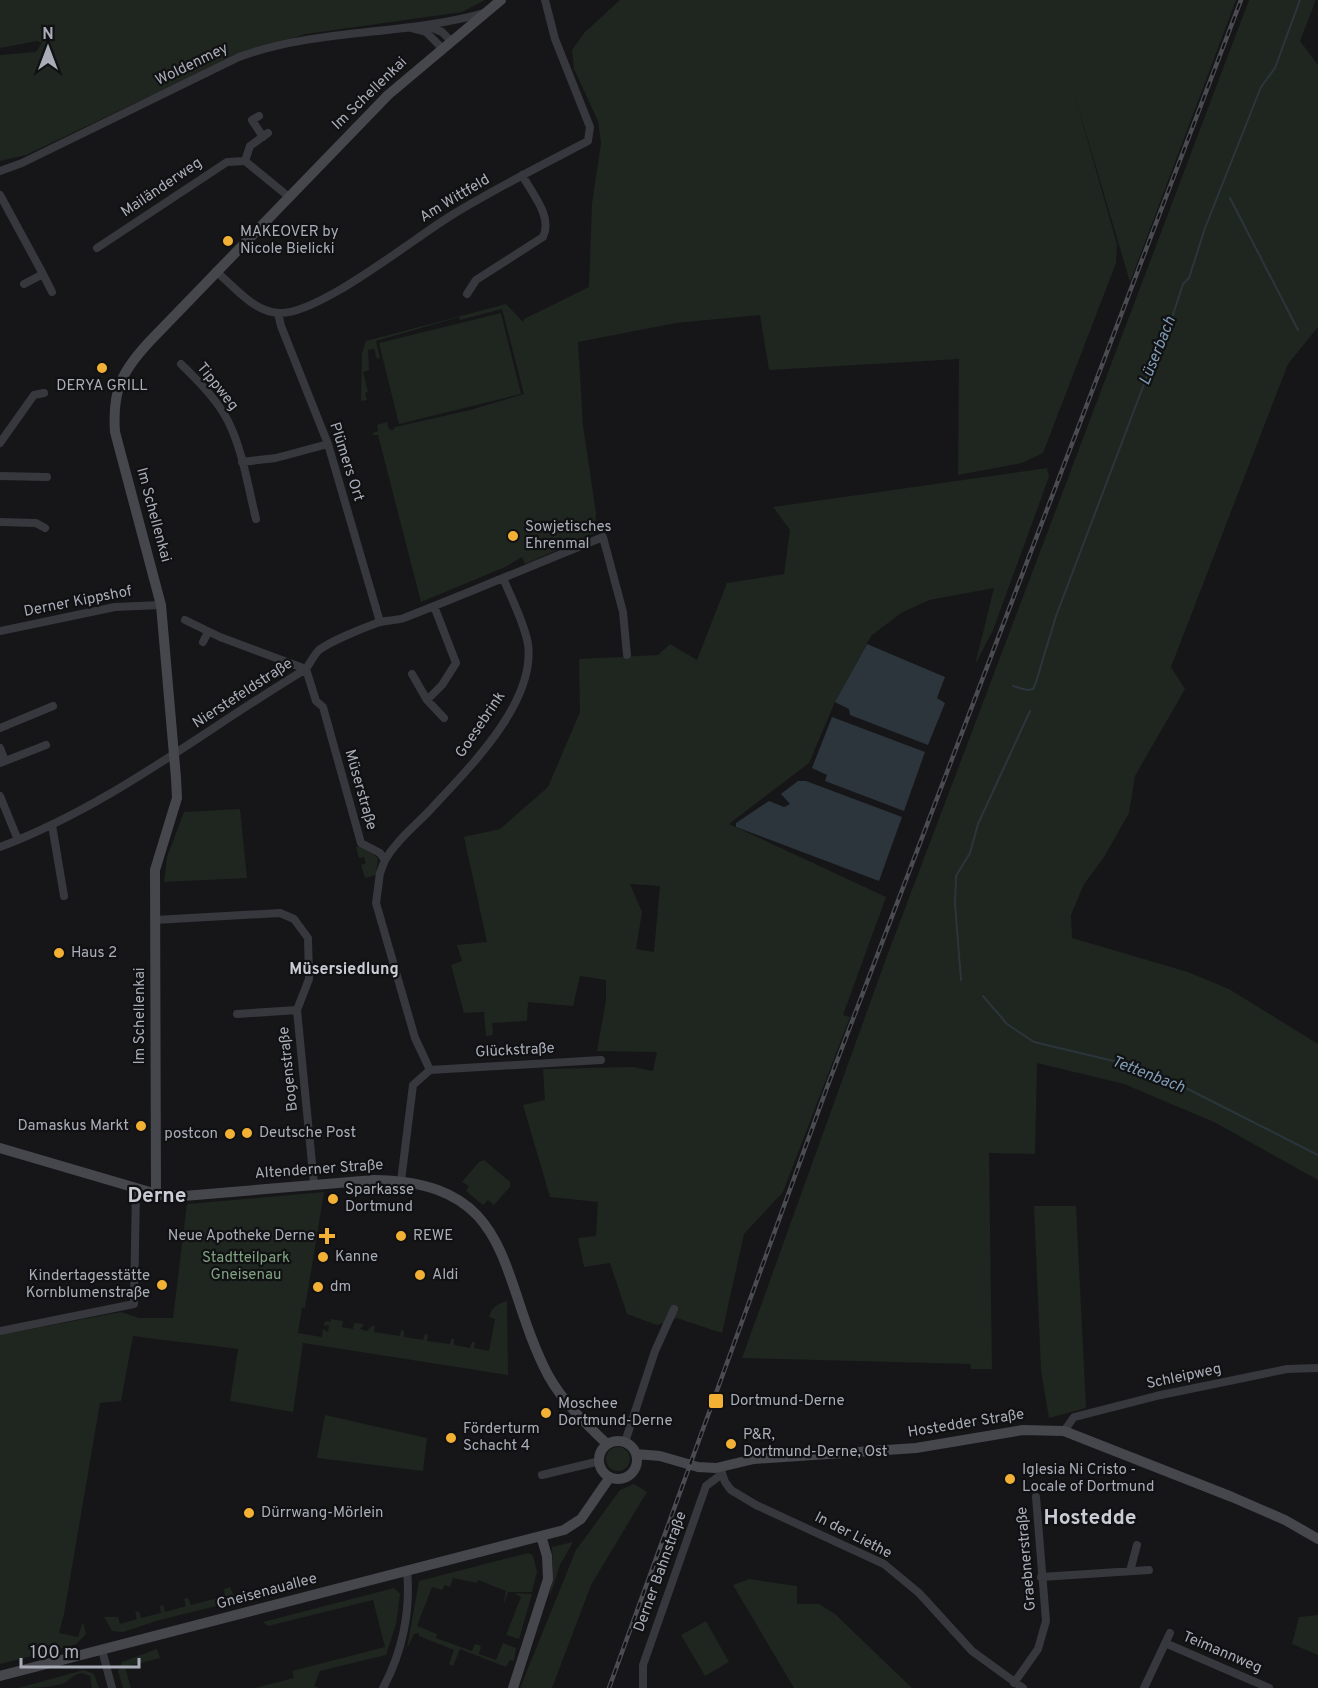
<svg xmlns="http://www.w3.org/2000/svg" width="1318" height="1688" font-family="Overpass,sans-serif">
<rect width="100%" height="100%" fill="#161618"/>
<path fill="#1e261f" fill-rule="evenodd" d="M0,0H485L462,12L306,34L262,48L152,100L150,96L26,155L0,161V55L36,52L42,43L37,41L0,48Z
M620,0H1236L1130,282L1074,93L1117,244L1116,263L1043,453L1022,463L958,475L959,359L769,370L760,315L676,323L578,342L583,425L596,513L595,533L525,564L522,557L505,567L421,602L378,435H373V433L378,431L377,425L387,422L389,429L393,430L395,427L470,410L524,394L502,309L460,320L459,317L376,341L380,358L377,359L374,349L368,350L369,370L363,372L368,392L365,393L367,400L361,401L362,353L366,341L506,304L523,322L524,319L589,287L592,204L601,143L598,121L574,69L572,50L585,32Z
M1249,0H1316L1300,41L1318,65V327L1288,364L1171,667L1185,689L1135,776L1129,813L1104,857L1084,884L1071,915L1072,938L1188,972L1229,989L1318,1044V1180L1214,1122L1124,1084L1037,1063L1035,1154L989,1153L992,1369H971L970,1364L742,1358L887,956Z
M501,313L521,394L399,424L379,343Z
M1047,468L1049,477L993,630L975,665L994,588L929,600L901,613L871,636L835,702L809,763L729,824L886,897L843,1015L850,1017L783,1192L744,1234L722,1333L677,1318L657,1325L627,1314L610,1263L584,1267L578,1238L596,1236L598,1202L550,1197L523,1105L545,1100L543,1069L633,1067L653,1071L657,1052L597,1051L606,1000V980L580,976L573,1006L528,1002L527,1021L492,1023L493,1035L486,1036L484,1012L464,1013L451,965L462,961L457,945L487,942L464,837L500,829L548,787L580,712L579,659L658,655L670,644L697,660L727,583L784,574L790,530L773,507ZM630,884L660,886L654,952L636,949L642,912Z
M240,809L247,878L164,882L167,857L184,812Z
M361,846L378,858L376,875L365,878L361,865L366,863L364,857L359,858L356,847Z
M484,1160L510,1182V1187L494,1205L488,1200L483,1205L466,1191L469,1186L462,1182L479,1162Z
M324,1192L305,1308H302L298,1333L322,1337L323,1329L328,1332L329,1325L324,1326L325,1321L331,1322V1319L343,1321L342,1327L353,1329L354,1323L364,1324L360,1329L367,1331L372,1326H375L374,1332L400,1336L401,1330L404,1331V1337L423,1340L425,1334L428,1335L427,1341L450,1344L451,1339H454V1345L470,1348L472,1342H475L474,1348L489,1351L495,1319L489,1317C492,1307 497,1304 507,1301L508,1375L303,1343L293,1412L230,1401L238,1349C203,1344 168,1341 133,1336L121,1401L100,1403L64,1614L59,1633L78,1637L83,1622L86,1634L76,1644L67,1647L0,1664V1335L121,1312L139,1318H173L187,1204Z
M1034,1206H1076L1086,1408L1049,1418L1041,1370Z
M325,1415L427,1438L423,1471L317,1458Z
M606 1459a12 12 0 1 1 24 0a12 12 0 1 1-24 0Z
M634,1484L647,1492L591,1585L552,1688H520L576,1550L620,1490Z
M573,1542L560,1565L550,1596L553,1568L552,1547Z
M528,1553L533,1555L537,1572L532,1592H508L503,1606L506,1591L478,1580L477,1583L453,1578L450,1587L445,1585L442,1590L432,1587L417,1626L437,1634L436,1638L472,1651L475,1644L481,1646L479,1654L496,1660L503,1643L516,1648L514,1661L510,1660L506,1667L460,1649L453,1666L449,1664L454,1650L419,1636V1633L414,1634L407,1648L419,1581Z
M749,1579L797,1586V1604H819L835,1614L912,1688H794L733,1585Z
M230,1587L236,1601L156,1621L123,1632L112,1631L104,1617H118L120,1624L137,1619L135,1612L139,1611L141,1618L161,1613L160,1606L163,1605L165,1612L186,1606L184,1599L188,1598L191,1605L225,1596L224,1589Z
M394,1588L400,1594L396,1624L386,1655L320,1671L314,1686L318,1688H255L294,1678L292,1671L385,1647L373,1600L268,1626L263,1622Z
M514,1593L532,1594L519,1639L506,1635L521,1597Z
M1318,1615V1655L1292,1644L1299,1617Z
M706,1621L729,1662L705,1676L681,1635Z
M157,1649L160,1658L125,1667L131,1688H123L118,1671L122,1662Z
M84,1670L94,1674L99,1688H92L90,1676L82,1673C71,1675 70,1681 62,1684C48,1688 32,1688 18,1688Z"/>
<path fill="#2c353c" d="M867,644L945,677L937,698L945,703L928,745L850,715L849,709L835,702Z
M832,717L925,752L904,811L825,781L827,775L812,768Z
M798,781H806L902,817L879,881L736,827V823L769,801L784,807L790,804L781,794Z"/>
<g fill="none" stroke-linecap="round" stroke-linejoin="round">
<path stroke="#2c353c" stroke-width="2" d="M1230,198L1298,330
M1013,686L1027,690L1033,689L1036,682L1056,616L1160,342L1167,333L1183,284L1189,278L1205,228L1261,87L1275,68L1300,0
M961,980L955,904L956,876L970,853L978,824L1030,711
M983,996L1007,1024L1034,1042L1126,1064L1172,1081L1318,1155"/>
<path stroke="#37383d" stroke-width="8" d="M426,25L442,32L451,41
M411,28L426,32L442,48
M259,116L252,120L263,137
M245,161L250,146L268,133
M0,171L22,163L239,57C318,28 403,36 484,13
M0,195L43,274
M97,248L227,162L245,161L289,197
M216,271C234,287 254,312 279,313C319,315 414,238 452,215C496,188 542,165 588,141L590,127L555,39L545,0
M24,284L43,274L52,292
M467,294L476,280L543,237C553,217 532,193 522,175
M278,313L281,326L328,444L380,622
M181,364C198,381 217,399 228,421C243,451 248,487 256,519
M0,443L34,395L44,393
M242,462L276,458L328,444
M0,476L47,477
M0,522L36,523L45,528
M185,620L220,637L306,669
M0,631L115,607L161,605
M203,642L208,632
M306,669L316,701L323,707L361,843L380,853L385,860L380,873L376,903L415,1038L430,1070
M412,674L427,700L444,718
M427,700L442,685L456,663L434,606
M0,728L53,706
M0,748L5,761
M0,763L46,745
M0,796L18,840
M52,825L64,896
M0,847C112,805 204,730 306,669C310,663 314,655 319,650C331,641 363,628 377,623C386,620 395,621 404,618C471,592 536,564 603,537L623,612L627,655
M385,860C397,840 415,826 431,809C468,769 536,703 528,644C524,622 512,600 504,580
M155,920L280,913L294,919L308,938L309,979L297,1010L314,1184
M237,1014L297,1010
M430,1070L601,1060
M401,1181L413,1085L430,1070
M0,1331L134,1304L136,1188
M1064,1431L1074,1417L1156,1396L1287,1369L1318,1368
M625,1442L655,1351L674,1309
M720,1467L725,1482L731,1490L756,1505L884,1564L919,1593L972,1651L1023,1688
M542,1475L600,1461
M1130,1571L1137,1545
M1041,1577L1149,1570
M1165,1643L1269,1688
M102,1650L112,1688
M1014,1683L1038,1649L1046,1621L1036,1497
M383,1688C402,1653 411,1611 407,1571
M643,1688V1665L706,1486L722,1474
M1144,1688L1170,1633"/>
<path stroke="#45474d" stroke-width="10" d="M0,1148L160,1195L184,1196L374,1180C517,1182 497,1277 548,1375C563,1402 585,1423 607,1444
M156,1194L155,870L177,798L176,778L161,605L115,432C112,390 122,371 150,341L388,95L501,0
M599 1460a19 19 0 1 1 38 0a19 19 0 1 1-38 0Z
M636,1454L660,1456L698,1467L716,1468L754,1459L916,1448L1023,1430L1064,1431L1232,1497L1285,1520L1318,1539
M0,1676L564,1530L581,1519L610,1477
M513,1688L548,1579L547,1556L541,1536"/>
<g stroke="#4a4c52" stroke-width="4.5">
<path id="rail" d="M609,1688L829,1082L1241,0"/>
</g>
<use href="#rail" stroke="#111113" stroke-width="2" stroke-dasharray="7" stroke-linecap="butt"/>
</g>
<g fill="#f2b134" stroke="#111113" stroke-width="2">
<circle cx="228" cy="241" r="6"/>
<circle cx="102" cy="368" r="6"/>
<circle cx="513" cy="536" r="6"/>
<circle cx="59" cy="953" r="6"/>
<circle cx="141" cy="1126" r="6"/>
<circle cx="247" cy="1133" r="6"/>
<circle cx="230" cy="1134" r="6"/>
<circle cx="333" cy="1199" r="6"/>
<path d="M324 1227h6v6h6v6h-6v6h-6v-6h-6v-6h6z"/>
<circle cx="401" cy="1236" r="6"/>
<circle cx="323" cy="1257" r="6"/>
<circle cx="420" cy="1275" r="6"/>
<circle cx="162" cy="1285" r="6"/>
<circle cx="318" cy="1287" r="6"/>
<rect x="708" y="1393" width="16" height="16" rx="3"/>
<circle cx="546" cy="1413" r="6"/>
<circle cx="451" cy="1438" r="6"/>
<circle cx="731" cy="1444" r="6"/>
<circle cx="1010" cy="1479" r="6"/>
<circle cx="249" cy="1513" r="6"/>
</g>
<g text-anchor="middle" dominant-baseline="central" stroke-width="4.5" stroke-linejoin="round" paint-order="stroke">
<g font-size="15" fill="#a8adb8" stroke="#111113">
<text transform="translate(192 65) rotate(-26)">Woldenmey</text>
<text transform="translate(370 94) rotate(-44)">Im Schellenkai</text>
<text transform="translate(162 188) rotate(-34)">Mailänderweg</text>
<text transform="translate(455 199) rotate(-31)">Am Wittfeld</text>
<text transform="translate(217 387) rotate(51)">Tippweg</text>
<text transform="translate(346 462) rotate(72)">Plümers Ort</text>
<text transform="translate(153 515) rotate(75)">Im Schellenkai</text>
<text transform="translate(78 602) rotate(-11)">Derner Kippshof</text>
<text transform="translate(243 694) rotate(-33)">Nierstefeldstraße</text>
<text transform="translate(481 725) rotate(-56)">Goesebrink</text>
<text transform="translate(360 790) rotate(74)">Müserstraße</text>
<text transform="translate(140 1016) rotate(-90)">Im Schellenkai</text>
<text transform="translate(515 1051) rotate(-3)">Glückstraße</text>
<text transform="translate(289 1069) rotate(-96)">Bogenstraße</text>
<text transform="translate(319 1170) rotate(-4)">Altenderner Straße</text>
<text transform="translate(1184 1377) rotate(-12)">Schleipweg</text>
<text transform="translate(966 1424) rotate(-9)">Hostedder Straße</text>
<text transform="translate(853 1536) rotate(27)">In der Liethe</text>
<text transform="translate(1027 1559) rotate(-95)">Graebnerstraße</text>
<text transform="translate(661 1572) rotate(-70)">Derner Bahnstraße</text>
<text transform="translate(267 1592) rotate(-15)">Gneisenauallee</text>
<text transform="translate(1222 1653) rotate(23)">Teimannweg</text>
</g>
<g font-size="15" fill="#a8adb8" stroke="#111113" text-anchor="start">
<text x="240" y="232">MAKEOVER by<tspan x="240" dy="17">Nicole Bielicki</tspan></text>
<text x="102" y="386" text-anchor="middle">DERYA GRILL</text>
<text x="525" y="527">Sowjetisches<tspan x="525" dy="17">Ehrenmal</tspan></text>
<text x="71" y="953">Haus 2</text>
<text x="129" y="1126" text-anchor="end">Damaskus Markt</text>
<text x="259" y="1133">Deutsche Post</text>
<text x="218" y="1134" text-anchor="end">postcon</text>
<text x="345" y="1190">Sparkasse<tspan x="345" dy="17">Dortmund</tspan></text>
<text x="315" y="1236" text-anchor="end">Neue Apotheke Derne</text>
<text x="413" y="1236">REWE</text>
<text x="335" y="1257">Kanne</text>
<text x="432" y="1275">Aldi</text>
<text x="150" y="1276" text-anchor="end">Kindertagesstätte<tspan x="150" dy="17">Kornblumenstraße</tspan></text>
<text x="330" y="1287">dm</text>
<text x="730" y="1401">Dortmund-Derne</text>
<text x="558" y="1404">Moschee<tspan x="558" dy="17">Dortmund-Derne</tspan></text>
<text x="463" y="1429">Förderturm<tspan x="463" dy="17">Schacht 4</tspan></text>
<text x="743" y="1435">P&amp;R,<tspan x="743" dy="17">Dortmund-Derne, Ost</tspan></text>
<text x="1022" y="1470">Iglesia Ni Cristo -<tspan x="1022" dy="17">Locale of Dortmund</tspan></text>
<text x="261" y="1513">Dürrwang-Mörlein</text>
</g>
<g font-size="15" fill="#7fa381" stroke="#111113">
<text x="246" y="1258">Stadtteilpark<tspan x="246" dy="17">Gneisenau</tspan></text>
</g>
<g font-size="16" font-style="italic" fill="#7f9bb3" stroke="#111113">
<text transform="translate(1158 351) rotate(-68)">Lüserbach</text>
<text transform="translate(1148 1075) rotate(21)">Tettenbach</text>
</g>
<g font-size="16" font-weight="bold" fill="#c9ccd4" stroke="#111113">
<text x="344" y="970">Müsersiedlung</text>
</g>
<g font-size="21" font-weight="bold" fill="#c9ccd4" stroke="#111113">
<text x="157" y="1196">Derne</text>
<text x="1090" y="1518">Hostedde</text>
</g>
</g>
<g transform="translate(48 48)" stroke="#111113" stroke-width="4.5" paint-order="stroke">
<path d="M0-4.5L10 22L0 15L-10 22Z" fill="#a8adb8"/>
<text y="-9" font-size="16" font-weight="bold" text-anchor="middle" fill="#a8adb8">N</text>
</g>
<path d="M21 1658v9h118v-9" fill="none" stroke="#a8adb8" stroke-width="3"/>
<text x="30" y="1658" font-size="18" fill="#a8adb8" stroke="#111113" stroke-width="4.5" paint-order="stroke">100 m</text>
</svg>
